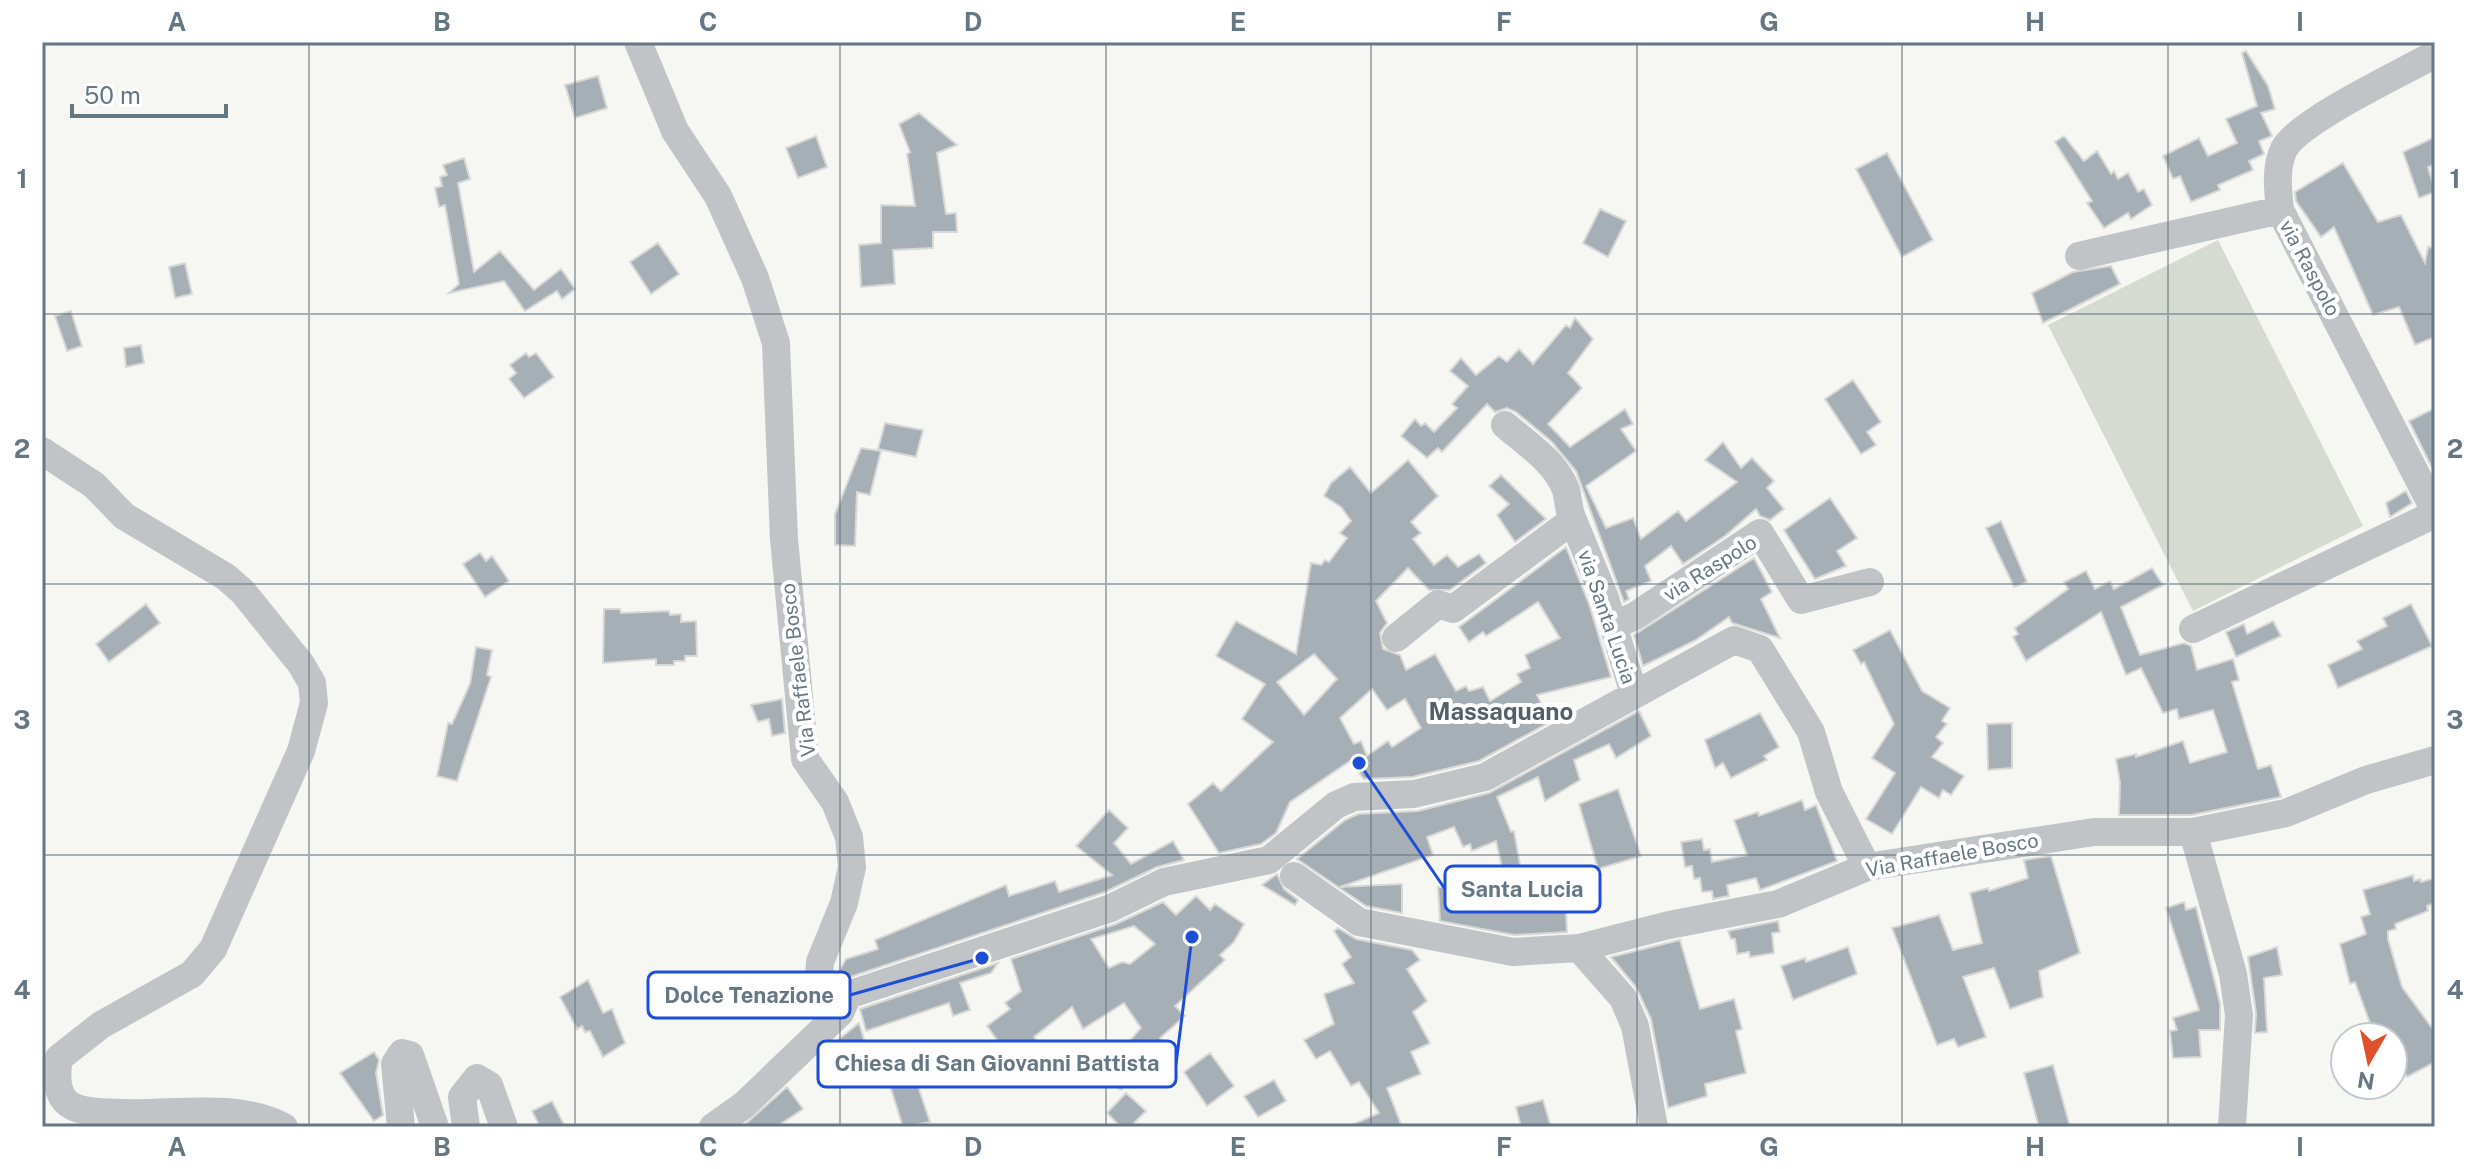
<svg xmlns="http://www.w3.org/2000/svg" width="2477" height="1169" font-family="'Public Sans',sans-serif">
<rect width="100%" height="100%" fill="#f6f6f3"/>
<path fill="#d6dbd2" d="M2218,240L2363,526L2193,611L2048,325Z"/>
<path fill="#a6afb5" stroke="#d8d8d6" stroke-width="2" fill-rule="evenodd" d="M2246,51L2268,86L2275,109L2261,113L2272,136L2259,141L2264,154L2249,161L2253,170L2218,185L2220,190L2191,202L2180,176L2173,179L2163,156L2199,138L2208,156L2237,143L2226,119L2257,106L2242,53Z
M598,76L607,108L575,118L565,85Z
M919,113L957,145L937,153L946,214L956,213L957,232H933V248L893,250L895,284L861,287L859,245L881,243V205L915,206L907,154L910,152L899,124Z
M816,136L827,167L798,178L786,148Z
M2064,136L2084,161L2097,151L2111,174L2114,171L2118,179L2128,173L2138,192L2144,189L2152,205L2131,219L2128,213L2104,228L2087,203L2092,201L2055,142Z
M2435,137V164L2428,167L2435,192L2419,198L2403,152Z
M1887,153L1933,240L1902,257L1856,169Z
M464,158L470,179L458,183L474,272L500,251L534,290L561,269L575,289L562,299L557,291L525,311L504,281L449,293L459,284L445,205L439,207L435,188L442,186L440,177L447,175L443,165Z
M2343,163L2378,222L2401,215L2425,263L2428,247L2435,248V337L2415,345L2399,307L2373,315L2334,227L2321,237L2296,201L2295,192Z
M1600,209L1626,221L1608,257L1583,243Z
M658,243L679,274L651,294L630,262Z
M185,263L192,294L175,298L169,267Z
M2111,266L2120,284L2043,323L2032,293L2073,272Z
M71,311L82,346L67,351L55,316Z
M1575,318L1593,339L1568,373L1582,388L1548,424L1570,447L1625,409L1633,424L1621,429L1636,451L1586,486L1606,528L1633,518L1641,539L1678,511L1686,521L1737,482L1705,460L1723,442L1741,468L1752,458L1774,481L1767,488L1784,509L1770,520L1760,516L1756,509L1725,536L1683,564L1671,546L1645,566L1651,581L1626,591L1629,599L1624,602L1576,471L1552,442L1516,412L1507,408L1495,412L1487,404L1442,452L1438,448L1427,458L1401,436L1415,419L1421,426L1425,423L1434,432L1457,408L1452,404L1468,386L1450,371L1461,358L1476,375L1499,356L1507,362L1519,349L1533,364L1566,325L1570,328Z
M141,345L144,363L126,367L124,348Z
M526,353L529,357L536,353L554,377L524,398L509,379L516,373L510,365Z
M1853,380L1881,422L1867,432L1876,445L1861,454L1825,399Z
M2435,408V474L2409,421Z
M885,423L923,430L916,457L878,449Z
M861,448L881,451L870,495L857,492L855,546L835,545V514Z
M1408,460L1438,496L1411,522L1421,533L1413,539L1434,565L1447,555L1458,567L1479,554L1486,563L1450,590H1429L1408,568L1376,601L1387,623L1380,633L1383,649L1400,655L1406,670L1435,654L1456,691L1466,686L1469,691L1483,687L1490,701L1521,682L1517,674L1530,668L1525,655L1560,638L1538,602L1486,636L1483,632L1469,642L1459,627L1566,547L1589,604L1611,677L1537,695L1550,722L1479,761L1412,777L1364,779L1350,761L1290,802L1276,833L1261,844L1219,853L1188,804L1213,783L1221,791L1273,742L1242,719L1265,684L1216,656L1236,621L1296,654L1311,563L1321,565L1325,560L1329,562L1347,538L1340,533L1351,521L1341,507L1324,496L1331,483L1350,467L1371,493ZM1314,654L1337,679L1304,715L1277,682ZM1372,689L1387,710L1405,699L1421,728L1392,747L1388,741L1367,756L1361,741L1354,744L1340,718Z
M1501,475L1546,519L1515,542L1497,515L1509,504L1489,486Z
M2406,491L2412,503L2390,517L2386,503Z
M1830,498L1857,538L1837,551L1846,566L1815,579L1784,530Z
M2001,521L2027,582L2014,587L1986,528Z
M480,553L486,561L492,556L509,581L485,597L463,564Z
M1754,558L1772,592L1761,599L1780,638L1732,623L1729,617L1696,640L1643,666L1634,635Z
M2152,568L2163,585L2121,607L2140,655L2184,643L2191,646L2197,670L2233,659L2239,680L2232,682L2258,769L2271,765L2281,797L2191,815H2119L2120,783L2116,759L2136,754V757L2183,741L2190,763L2227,752L2213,710L2179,719L2177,709L2163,713L2141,668L2126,675L2101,612L2026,661L2013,637L2018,634L2015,628L2068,589L2064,582L2086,571L2095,589L2110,581L2114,589Z
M146,604L160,623L109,662L96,644Z
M2411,604L2432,646L2338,688L2328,665L2362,649L2357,641L2387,626L2383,618Z
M604,609H620L621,613L669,611L670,615L681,614V622L696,621L697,656H685V661H674V665H656V659L603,663Z
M2273,621L2281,636L2236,657L2226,632L2244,624L2247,634Z
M1890,630L1922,691L1950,708L1942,721L1947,724L1936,737L1943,743L1932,757L1964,776L1951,795L1943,790L1939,798L1921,787L1892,834L1866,819L1895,773L1872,758L1894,724L1864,662L1861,664L1853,650Z
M476,647L492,650L487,675L491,677L457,781L437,776L448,723L452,724L470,684Z
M782,699L785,733L772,736L769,719L758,722L751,705Z
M1639,711L1651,736L1616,758L1609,744L1574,760L1580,780L1545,801L1538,777L1497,797L1511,832L1514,831L1523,881L1547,876L1548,891L1565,890L1567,932L1514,935L1440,921L1438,887H1462V903L1504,905V895L1508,894L1496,841L1472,851L1470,844L1463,847L1454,827L1427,837L1433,855L1340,887L1402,884V913L1366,906L1297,859L1345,820L1358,814L1418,811L1489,793Z
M1760,713L1779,747L1764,756L1767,760L1731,778L1723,763L1715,768L1705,740Z
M2012,723V768L1988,770L1987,724Z
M1618,789L1641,856L1598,869L1579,804Z
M1802,800L1805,810L1816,805L1837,861L1760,890L1756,878L1727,885L1729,896L1713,899L1712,891L1702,892L1700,878L1694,879L1692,866L1685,867L1681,842L1702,839L1704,850L1710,849L1712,862L1747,855L1734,820L1758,812L1759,816Z
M1109,810L1128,828L1114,843L1131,864L1173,841L1184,860L1157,867L1105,892L847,978L838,973L846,959L878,949L875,940L1006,885L1009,896L1055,881L1059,892L1112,875L1076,846Z
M2051,856L2080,953L2039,971L2043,997L2010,1009L1994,968L1963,977L1986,1037L1958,1047L1954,1039L1937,1045L1892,928L1939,915L1953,950L1982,943L1970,893L1988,888L1989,891L2028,878L2024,860Z
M1277,874L1284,889L1298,900L1295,905L1262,885Z
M2413,875L2414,881L2420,879L2421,882L2435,878V903L2427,906L2428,911L2395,924L2396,929L2388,931V939L2402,987L2435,1032V1062L2407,1077L2393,1049V1037H2375L2355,982L2350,984L2340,944L2366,934L2361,917L2370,914L2363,890Z
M1196,896L1210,910L1215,904L1244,924L1234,942L1220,955L1225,960L1175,1006L1185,1016L1160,1038L1164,1042L1121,1090L1106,1080L1112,1061L1141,1028L1124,1003L1083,1029L1072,1007L1034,1037L1043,1049L1029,1060L1024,1055L1014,1063L987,1026L1010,1009L1005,1003L1021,991L1011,959L1116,924L1163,902L1176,915ZM1134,926L1155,944L1130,964L1122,962L1109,968L1091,939Z
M2184,902L2186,910L2196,907L2220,1003V1030H2199L2201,1057L2173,1058L2170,1031L2177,1030L2173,1018L2199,1010L2166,908Z
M1778,921L1780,932L1772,933L1774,953L1750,957L1749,952L1737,954L1735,939H1731L1728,931Z
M1338,928L1356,939L1412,950L1420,960L1407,969L1427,1001L1413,1012L1430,1043L1411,1052L1421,1074L1387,1088L1402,1127H1347L1379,1113L1359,1082L1351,1086L1330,1051L1316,1059L1304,1040L1334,1024L1324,994L1354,983L1342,964L1351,957L1334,931Z
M1680,940L1700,1009L1734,999L1742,1029L1736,1031L1746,1073L1705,1084L1707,1096L1668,1108L1651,1019L1636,987L1611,957Z
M1848,947L1857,974L1793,1000L1781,966L1805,958L1806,962Z
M2277,947L2282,975L2264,978L2267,1032L2255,1033L2256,1013L2248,957Z
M998,963L991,973L960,983L970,1010L953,1016L949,1003L866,1031L860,1009Z
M588,980L603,1013L612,1009L625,1043L603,1057L590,1031L585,1032L582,1026L577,1029L560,997Z
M859,1023L866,1046L834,1066L828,1048Z
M957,1042L962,1057L941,1065L943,1074L917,1083L930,1122L903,1127L887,1076L920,1064L917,1056Z
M374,1052L379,1060L376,1073L383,1115L374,1121L340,1073Z
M1210,1053L1234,1086L1207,1106L1184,1072Z
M2053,1065L2070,1127H2039L2024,1073Z
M1274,1080L1286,1101L1258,1117L1244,1096Z
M787,1087L803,1109L776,1127H742Z
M1126,1093L1146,1111L1130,1127H1121L1107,1113Z
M1543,1100L1551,1127H1521L1516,1107Z
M552,1101L565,1127H540L532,1111Z"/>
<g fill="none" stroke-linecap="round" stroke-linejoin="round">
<path stroke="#c0c4c7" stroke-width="28" d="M638,42L675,131L718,196L755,278L776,343L784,539L805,759L835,802L849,837L852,867L844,903L820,962L819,978L835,993L848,995L1111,908L1164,882L1269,860L1336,805L1354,797L1414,794L1485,777L1734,640L1760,649L1811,732L1829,792L1867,867
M2280,210C2278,191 2275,167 2284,149C2300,120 2402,73 2435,54
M2079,256L2280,210L2435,511
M1505,425C1527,444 1556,462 1566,490C1569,501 1568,510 1573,520
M42,451L94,485L124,516L226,577L243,592L301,664L312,683L314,703L301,751L213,949L192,974L101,1025L59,1058C56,1074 55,1099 74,1107C88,1113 108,1113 123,1113C174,1115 238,1102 284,1127
M1613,626L1635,616L1760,533L1801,600L1870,582
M2193,629L2435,514
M1396,638L1438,604L1453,609L1573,520L1605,598L1634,694
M2193,832L2233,974L2239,1015L2232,1127
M1294,876L1359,922L1513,952L1579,948L1669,925L1778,904L1867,867L2094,832H2193L2286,813L2366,780L2435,760
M1579,948L1623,998L1635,1026L1654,1127
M401,1127L395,1064L402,1053L410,1055L435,1127
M466,1127L462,1097L477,1078L489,1085L504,1127
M713,1127L744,1105L840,1013L848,995"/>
</g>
<path fill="none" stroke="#667784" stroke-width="2" stroke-opacity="0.55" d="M309,42V1127M575,42V1127M840,42V1127M1106,42V1127M1371,42V1127M1637,42V1127M1902,42V1127M2168,42V1127M42,314H2435M42,584H2435M42,855H2435"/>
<g text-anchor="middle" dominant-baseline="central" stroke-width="8" stroke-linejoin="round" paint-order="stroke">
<g font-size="20" fill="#667784" stroke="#fff">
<text transform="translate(2310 268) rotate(62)">via Raspolo</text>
<text transform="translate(1710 568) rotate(-32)">via Raspolo</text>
<text transform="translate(1607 617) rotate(71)">via Santa Lucia</text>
<text transform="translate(798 670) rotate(-97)">Via Raffaele Bosco</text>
<text transform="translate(1952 855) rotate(-10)">Via Raffaele Bosco</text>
</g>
<g font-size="24" font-weight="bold" fill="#546069" stroke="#fff">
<text x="1501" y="711">Massaquano</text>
</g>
</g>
<path fill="none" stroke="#1d4ed8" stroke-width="3" d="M1359 763L1445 889M982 958L850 995M1192 937L1176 1064"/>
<g fill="#1d4ed8" stroke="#fff" stroke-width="3">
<circle cx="1359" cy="763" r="8"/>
<circle cx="982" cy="958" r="8"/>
<circle cx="1192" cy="937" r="8"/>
</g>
<g fill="#fff" stroke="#1d4ed8" stroke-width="3">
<rect x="1445" y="866" width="155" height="46" rx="8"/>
<rect x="648" y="972" width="202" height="46" rx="8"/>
<rect x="818" y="1041" width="358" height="46" rx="8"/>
</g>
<g font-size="22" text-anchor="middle" font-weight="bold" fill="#667784">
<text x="1522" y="897">Santa Lucia</text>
<text x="749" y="1003">Dolce Tenazione</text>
<text x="997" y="1071">Chiesa di San Giovanni Battista</text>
</g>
<rect width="2477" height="1169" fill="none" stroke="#ffffff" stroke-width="88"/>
<g transform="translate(2369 1061) rotate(189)"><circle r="38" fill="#ffffff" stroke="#c2c9ce" stroke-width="2"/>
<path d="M0-6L14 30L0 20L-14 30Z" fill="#e0512a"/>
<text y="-12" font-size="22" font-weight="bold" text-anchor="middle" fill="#667784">N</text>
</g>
<path d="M72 104v12h154v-12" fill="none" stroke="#667784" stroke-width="4"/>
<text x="84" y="104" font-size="24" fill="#667784" stroke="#ffffff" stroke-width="6" paint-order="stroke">50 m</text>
<rect x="44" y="44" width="2389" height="1081" fill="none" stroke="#667784" stroke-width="3"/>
<g font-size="26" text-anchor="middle" font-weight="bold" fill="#667784">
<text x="177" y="31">A</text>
<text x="442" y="31">B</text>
<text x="708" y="31">C</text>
<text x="973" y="31">D</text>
<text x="1238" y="31">E</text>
<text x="1504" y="31">F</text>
<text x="1769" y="31">G</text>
<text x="2035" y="31">H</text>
<text x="2300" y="31">I</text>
<text x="22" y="188">1</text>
<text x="2455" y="188">1</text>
<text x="22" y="458">2</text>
<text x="2455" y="458">2</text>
<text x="22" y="729">3</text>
<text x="2455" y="729">3</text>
<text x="22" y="999">4</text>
<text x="2455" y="999">4</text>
<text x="177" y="1156">A</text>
<text x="442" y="1156">B</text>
<text x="708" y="1156">C</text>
<text x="973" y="1156">D</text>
<text x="1238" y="1156">E</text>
<text x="1504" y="1156">F</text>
<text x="1769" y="1156">G</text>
<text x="2035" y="1156">H</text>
<text x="2300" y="1156">I</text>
</g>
</svg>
